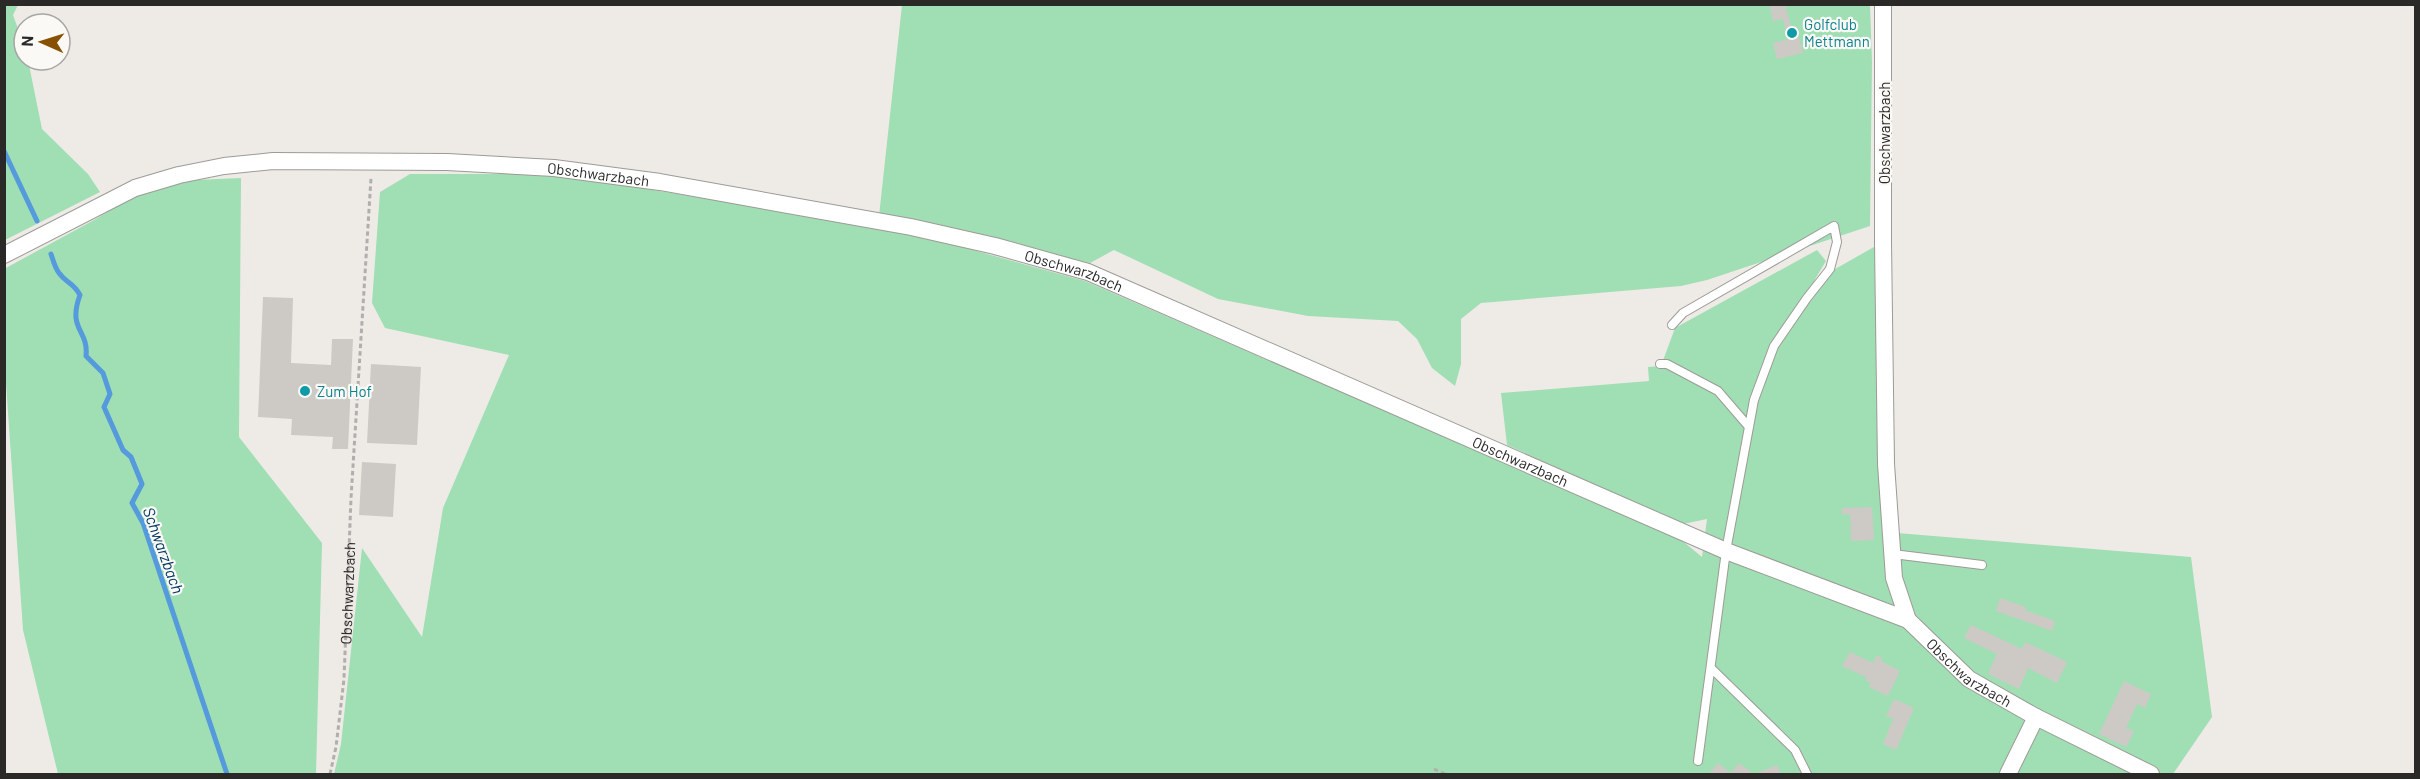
<svg xmlns="http://www.w3.org/2000/svg" width="2420" height="779" font-family="Barlow,sans-serif">
<rect width="100%" height="100%" fill="#eeebe7"/>
<path fill="#a0deb4" d="M5,4L18,5L13,15L24,45V60H28L42,129L88,174L100,192L5,240Z
M902,5H1870L1872,62L1870,226L1707,280L1681,286L1481,303L1461,319V364L1455,386L1432,368L1417,339L1398,321L1308,316L1218,299L1114,250L1090,263L879,216Z
M410,174H556L908,232L1085,281L1679,538L1702,557L1707,519L1683,524L1507,445L1501,393L1649,381L1648,367L1661,366L1675,328L1817,250L1826,261L1814,281L1888,239L1897,533L2191,557L2212,717L2173,774H334L341,744L362,548L422,637L443,508L509,355L385,328L372,303L380,192Z
M241,178L239,437L322,543L316,774H58L23,630L5,369L4,269L94,220L135,195L194,180Z"/>
<g fill="none" stroke-linecap="round" stroke-linejoin="round">
<path stroke="#549adc" stroke-width="5" d="M4,151L37,221
M51,254C53,260 55,268 59,273C66,283 73,282 80,295C67,330 89,330 86,356L103,373L110,394L104,407L123,450L131,457L142,484L132,503L143,523L227,774"/>
</g>
<path fill="#cdcac6" d="M1769,4H1785L1791,27L1796,26L1803,53L1777,59L1773,43L1788,39L1783,19L1773,21Z
M263,297L293,298L291,363L331,365L332,339H353L348,449H332L333,437L291,435L292,419L258,417Z
M371,364L421,367L417,445L367,443Z
M362,462L396,464L393,517L359,515Z
M1872,507L1874,540L1851,541L1850,514L1842,515V508Z
M2000,598L2026,607L2025,610L2055,621L2052,631L1996,611Z
M1971,625L2022,649L2025,642L2067,662L2057,683L2028,668L2019,689L1988,674L1997,654L1964,638Z
M1850,652L1873,663L1877,655L1882,658L1881,661L1900,671L1888,696L1869,687L1871,683L1865,680L1866,677L1842,666Z
M2124,681L2151,694L2145,708L2137,704L2126,728L2134,731L2126,747L2099,734Z
M1894,699L1914,708L1896,750L1883,744L1893,719L1886,716Z
M1718,763L1731,773L1739,763L1754,774L1777,765L1781,774H1709Z"/>
<g fill="none" stroke-linecap="round" stroke-linejoin="round">
<g stroke="#9d9b97" stroke-width="10">
<path id="lane" d="M1672,325L1683,313L1834,226L1837,242L1830,269L1807,298L1774,346L1754,400L1726,551L1698,761
M1660,364H1667L1718,391L1749,427
M1893,554L1982,565
M1711,668L1795,750L1807,774"/>
</g>
<g stroke="#9d9b97" stroke-width="18">
<g id="street">
<path d="M1883,4V243L1886,464L1894,578L1908,620"/>
<path id="s2" d="M4,255L135,188L179,175L224,166L273,161L447,162L554,168L660,182L911,227L995,246L1088,272L1726,551L1908,620L1969,679L2036,717L2151,774"/>
<path d="M2008,774L2036,717"/>
</g>
</g>
<g stroke="#b1afac" stroke-width="3" stroke-dasharray="4.5 3" stroke-linecap="butt">
<path d="M1434,769L1445,774"/>
<path id="s1" d="M330,774L336,747L344,679L351,498L371,178"/>
</g>
<use href="#lane" stroke="#fff" stroke-width="8"/>
<use href="#street" stroke="#fff" stroke-width="16"/>
</g>
<g fill="#0f9aa8" stroke="#fbf9f5" stroke-width="2">
<circle cx="1792" cy="33" r="6"/>
<circle cx="305" cy="391" r="6"/>
</g>
<g text-anchor="middle" dominant-baseline="central" stroke-width="4.5" stroke-linejoin="round" paint-order="stroke">
<g font-size="15" fill="#0d838f" stroke="#fbf9f5" text-anchor="start">
<text x="1804" y="24">Golfclub<tspan x="1804" dy="17">Mettmann</tspan></text>
<text x="317" y="391">Zum Hof</text>
</g>
<g font-size="15" fill="#2a2928" stroke="#fbf9f5">
<text transform="translate(1884 133) rotate(-90)">Obschwarzbach</text>
<text stroke="none"><textPath href="#s2" startOffset="614">Obschwarzbach</textPath></text>
<text stroke="none"><textPath href="#s2" startOffset="1100">Obschwarzbach</textPath></text>
<text stroke="none"><textPath href="#s2" startOffset="1586">Obschwarzbach</textPath></text>
<text stroke="none"><textPath href="#s1" startOffset="182">Obschwarzbach</textPath></text>
<text stroke="none"><textPath href="#s2" startOffset="2086">Obschwarzbach</textPath></text>
</g>
<g font-size="16" font-style="italic" fill="#033964" stroke="#fbf9f5">
<text transform="translate(164 550) rotate(70)">Schwarzbach</text>
</g>
</g>
<rect width="2420" height="779" fill="none" stroke="#2a2928" stroke-width="12"/>
<g transform="translate(42 42) rotate(273)"><circle r="28" fill="#fbf9f5" stroke="#a7a6a3" stroke-width="1.5"/>
<path d="M0-4.5L10 22L0 15L-10 22Z" fill="#885101"/>
<text y="-9" font-size="16" font-weight="bold" text-anchor="middle" fill="#2a2928">N</text>
</g>
</svg>
